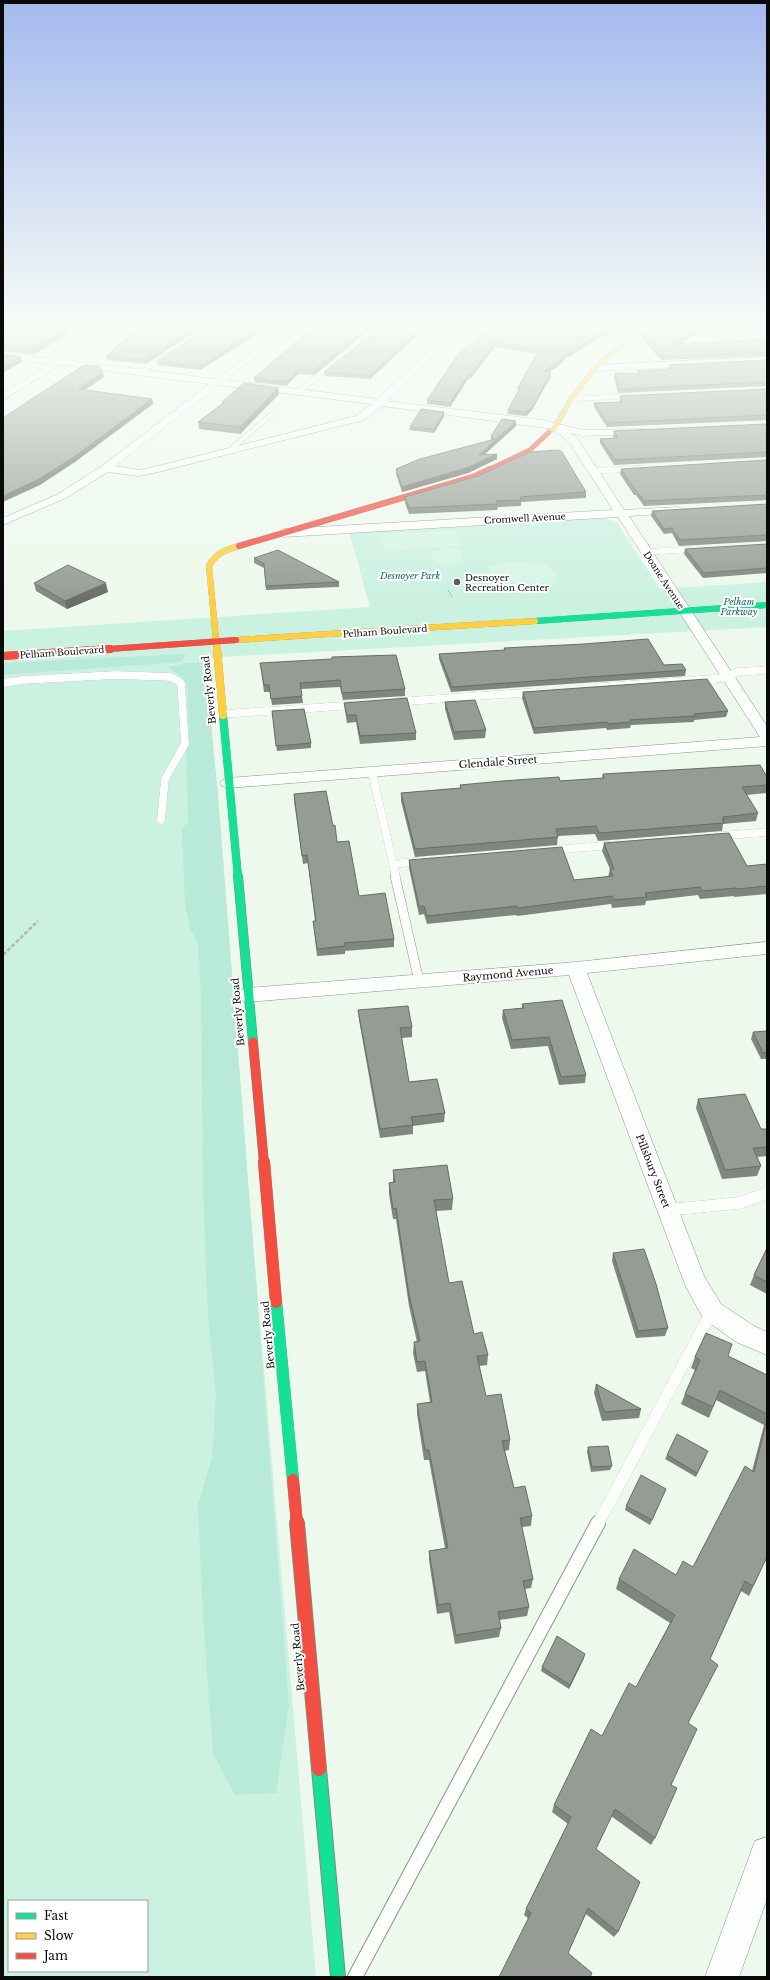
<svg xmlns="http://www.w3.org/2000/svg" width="770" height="1980" font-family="'Libre Baskerville',serif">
<rect width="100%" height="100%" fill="#edf9ed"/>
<path fill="#cbf1e1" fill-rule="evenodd" d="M604,517L617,523L660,589L767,582V627L203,658L316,1977H3V631L370,607L349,532ZM9,1901H147V1971H9Z"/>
<path fill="#b9e9d9" d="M186,654L181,662L3,675V663Z
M187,663H205L218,794L289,1705L276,1793L235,1795L213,1753L203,1617L198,1505L212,1458L216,1394L208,1317L203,1190L201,998L198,944L190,928L185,904L182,828L188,823L186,750L189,726L187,685L182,677L167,667Z"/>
<path fill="#d5f5e4" d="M456,530L463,546L384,551L379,534Z
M458,548L465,563C454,564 438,568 431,556C435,546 449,548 458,548Z
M515,561C530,561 558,560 557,582L551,587L500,593L490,588V567L504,562Z"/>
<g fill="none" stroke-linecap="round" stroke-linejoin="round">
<g stroke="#8c928c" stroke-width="5">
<path id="lane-far5" d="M140,373L190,339L202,327
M297,393L379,327
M571,399L632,396
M231,449L272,414
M613,470L642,468"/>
</g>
<g stroke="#8c928c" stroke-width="6">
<path id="lane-far4" d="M592,471L629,469
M646,552L696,549"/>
</g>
<g stroke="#8c928c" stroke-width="8">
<path id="lane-far3" d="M3,683L23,680L115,675L171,677L181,683L185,744L165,779L161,820
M600,687L727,678L737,672L767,670
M396,702L535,692
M223,714L356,705
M372,772L396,877
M719,836L767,832
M551,850L614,845
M394,864L421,861"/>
</g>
<g stroke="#8c928c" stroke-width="10">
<path id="lane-far2" d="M395,876L419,981"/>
</g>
<g stroke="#8c928c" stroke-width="12">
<path id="lane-far1" d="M667,1210L739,1203L767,1193
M598,1524L712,1311"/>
</g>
<g stroke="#8c928c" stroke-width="16">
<path id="lane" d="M355,1977L598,1523"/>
</g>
<g stroke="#8c928c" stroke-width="1">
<path id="street" d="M101,327H110L67,360L216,379L284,327H293L226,380L377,399L435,344L461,327H470L441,348L387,401L542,420L583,430L644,429L645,431L644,433L640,434L583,436L570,433L577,438L624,510L678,507L684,510L678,513L629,516L767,726V746L228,788L222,786L220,783L222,780L228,778L760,737L618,517L283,537L277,533L283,529L613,510L569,442L553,429L382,406L364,420L158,472L139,476L108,472L66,498L3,525V518L58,494L102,466L209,384L60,365L3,400V393L49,364L3,358V352L57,359ZM219,385L372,404L356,416L158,466L139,470L115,466Z
M767,357V363L595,371L590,368L595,365Z
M767,942V954L587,973L704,1276L721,1304L754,1326L767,1332V1355L736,1342L703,1318L686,1287L569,975L248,1002L241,1000L238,995L241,990L248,988L576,962Z
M767,1837V1899L739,1977H705L755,1841Z"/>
</g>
<g stroke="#838883" stroke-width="6">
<path id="fast-far4" d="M535,621L767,605"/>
</g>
<g stroke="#838883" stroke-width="8">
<path id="fast-far3" d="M223,715L238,877"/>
</g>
<g stroke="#838883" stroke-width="10">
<path id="fast-far2" d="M238,876L253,1042"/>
</g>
<g stroke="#838883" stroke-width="12">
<path id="fast-far1" d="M276,1302L293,1480"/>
</g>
<g stroke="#838883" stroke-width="16">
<path id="fast" d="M319,1769L338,1977"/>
</g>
<g stroke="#838883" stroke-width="5">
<path id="slow-far2" d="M549,432L555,427L571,399L595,368L624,343L654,327"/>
</g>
<g stroke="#838883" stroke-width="6">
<path id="slow-far1" d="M236,640L535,621
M217,650L209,566C216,553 225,550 239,546"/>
</g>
<g stroke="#838883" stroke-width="8">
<path id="slow" d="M217,649L223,715"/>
</g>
<g stroke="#838883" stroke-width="5">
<path id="jam-far5" d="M488,470L530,450L549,432"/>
</g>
<g stroke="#838883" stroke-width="6">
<path id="jam-far4" d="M239,546L473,477L490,469
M95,650L236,640"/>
</g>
<g stroke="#838883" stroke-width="8">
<path id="jam-far3" d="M3,656L110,649"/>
</g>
<g stroke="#838883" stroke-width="10">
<path id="jam-far2" d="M253,1042L264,1163"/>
</g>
<g stroke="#838883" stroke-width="12">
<path id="jam-far1" d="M264,1162L276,1302
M293,1480L297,1524"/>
</g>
<g stroke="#838883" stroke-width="16">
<path id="jam" d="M297,1523L319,1769"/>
</g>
<path stroke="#b5b7b5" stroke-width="1.5" stroke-dasharray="2 1" stroke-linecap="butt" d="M448,590L452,597"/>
<path stroke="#b5b7b5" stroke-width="2.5" stroke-dasharray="4 2" stroke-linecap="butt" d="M3,955L38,921"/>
<use href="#lane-far5" stroke="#fcfefc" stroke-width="4.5"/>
<use href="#lane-far4" stroke="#fcfefc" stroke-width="6"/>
<use href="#lane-far3" stroke="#fcfefc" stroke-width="8"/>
<use href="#lane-far2" stroke="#fcfefc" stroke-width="9"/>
<use href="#lane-far1" stroke="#fcfefc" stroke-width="12"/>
<use href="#lane" stroke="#fcfefc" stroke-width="14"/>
<use href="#street" fill="#fcfefc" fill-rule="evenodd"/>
<use href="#fast-far4" stroke="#16e098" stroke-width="6"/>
<use href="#fast-far3" stroke="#16e098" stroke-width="8"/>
<use href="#fast-far2" stroke="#16e098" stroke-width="9"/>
<use href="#fast-far1" stroke="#16e098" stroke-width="12"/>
<use href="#fast" stroke="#16e098" stroke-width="14"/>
<use href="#slow-far2" stroke="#ffcf43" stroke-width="4.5"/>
<use href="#slow-far1" stroke="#ffcf43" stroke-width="6"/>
<use href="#slow" stroke="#ffcf43" stroke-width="8"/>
<use href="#jam-far5" stroke="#f24e42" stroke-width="4.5"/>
<use href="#jam-far4" stroke="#f24e42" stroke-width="6"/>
<use href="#jam-far3" stroke="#f24e42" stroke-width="8"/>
<use href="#jam-far2" stroke="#f24e42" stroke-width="9"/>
<use href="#jam-far1" stroke="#f24e42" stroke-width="12"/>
<use href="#jam" stroke="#f24e42" stroke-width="14"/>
</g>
<path fill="#7f867e" d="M3,327H68L65,330H66L67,335L34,354L3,351Z
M139,327H199L188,336L146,364L107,360L106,356Z
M313,327L314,375L298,374L286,386L254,382V378Z
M381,327H430L422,331L370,379L325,376L324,372Z
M495,327L599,338L569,357H566L562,363L549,372H551V376L532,410L526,416L507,414L508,410L517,394L537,354L495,347L470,379H468L450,407L427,404V400Z
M632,327H645L636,331Z
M656,327H706L679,344L767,339V356L661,360L642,339L643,334Z
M192,338L242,344L200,370L158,365L157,361Z
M767,360V386L618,393L614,378L615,373L637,374V371L668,370V369L669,365Z
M278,388L279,394L240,434L199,429L198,422L222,404V402Z
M767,389V420L607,427L594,407V403L620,402V396Z
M444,412V416L434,433L409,430L410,427Z
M516,421V426L484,455L497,459L468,473L402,492L396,474V469L491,441V436Z
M767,424V457L614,465L600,443V439L614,438L613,436L614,431Z
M767,460V500L644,506L636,495H634L620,474L621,469Z
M586,492V498L521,502V506L498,507L497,510L409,514L405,503V497Z
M767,504V541L679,546L672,533L664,534L651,516L652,511Z
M767,544V573L703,578L684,554L685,549Z
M254,558L339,582V587L266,590L264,568L254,563Z
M34,583L108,592L67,609L36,591Z
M504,648L664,665L686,670L685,676L451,692L439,659V654L504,651Z
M260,663L405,689V696L343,700L340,687L301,689L303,703L272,705L270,692H264Z
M523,692L728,711L726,717L694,720V722L631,725L630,728L607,730L606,728L534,734L522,698Z
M445,702L486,730L485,738L454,740L445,709Z
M344,703L416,733V740L360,744L356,722L347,723L345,711Z
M272,711L311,743V748L277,751Z
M603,774L767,777V793L746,795L758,813L756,821L723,824L722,831L598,841L595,834L558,836L557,845L415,857L401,801V793L460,788V785L560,781L602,778Z
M294,794L333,826L337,842L359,896L394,939V947L345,951V954L317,956L314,929L313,921H315L308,863L303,864L294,801Z
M604,843L747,866L767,864V894L734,897V896L700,899L698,895L646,901L645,905L612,908L611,904L517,916L516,915L427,924L424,914L419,915L409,868V860L574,880L608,877L610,869L602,851Z
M522,1004L586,1075L585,1083L559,1085L548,1046L511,1049L502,1018L503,1010L522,1008Z
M358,1010L412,1027V1037L402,1038L409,1082L445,1113L444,1122L413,1126V1134L380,1138L359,1020Z
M767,1031V1059H761L751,1039L753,1032Z
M698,1099L761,1129H767V1156L757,1157L761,1166L757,1176L722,1179L696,1108Z
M393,1170L453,1199L452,1210L436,1211L449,1283L474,1334L488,1355L487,1365L479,1366L486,1396L510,1440L509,1450L505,1451L514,1488L532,1516L531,1526L522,1527L533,1579L531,1588L525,1589L529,1607L527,1616L499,1620L501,1628L499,1637L455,1644L449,1612L437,1614L429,1560V1551L445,1548L429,1460H424L417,1414V1404L430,1402L425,1371L417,1372L413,1353L414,1342H417L409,1306L396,1219H393L389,1194V1183H393Z
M767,1248V1294L750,1285L754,1275Z
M613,1253L668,1328L665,1336L636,1338L612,1261Z
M728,1356L767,1375V1557L749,1596L741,1591L710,1659L688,1723L671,1785L655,1838L651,1845L611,1816L596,1849L618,1932L614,1937L586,1914L568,1953L524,1915L526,1909L568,1824L552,1812L554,1805L636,1687L670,1623L616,1589L619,1579L676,1575L693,1567L752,1471L764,1425L716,1400L709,1418L681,1404L685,1394L695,1370L691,1368L695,1357Z
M596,1384L641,1409L639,1418L602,1421L594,1393Z
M588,1447L612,1466L610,1470L591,1472L587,1452Z
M667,1455L706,1456L696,1477L665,1459Z
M666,1489L650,1525L625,1510L626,1506Z
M584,1658L569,1689L541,1671L542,1667Z"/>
<path fill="#686d67" d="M61,327H68L61,333L66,330L67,335L34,354L33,349Z
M194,327H199L188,336L146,364V360Z
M258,327H264L242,344L200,370V366Z
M369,327H373L314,375L313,371Z
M422,327H430L422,331L370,379V375Z
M615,327H624L599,338L569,357V353L599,334Z
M636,327H645L636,331Z
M701,327H706L672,349V344Z
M495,343V347L470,379V375Z
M566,352V357L562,363L543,376V372Z
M21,357L22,362L3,373V367Z
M298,370V374L286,386V382Z
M103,372L104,377L79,394L78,389Z
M551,372V376L532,410L526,416V412Z
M468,374V379L450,407V403Z
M278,388L279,394L240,434V427Z
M152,399L153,404L75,462L40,485L3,502V496Z
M444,412V416L434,433V429Z
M516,421V426L478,460L479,455Z
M497,454V459L468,473L402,492V487Z
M106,583L108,592L67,609L65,601Z
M585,1654L584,1658L569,1689L570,1685Z"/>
<path fill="#949c93" stroke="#686d67" d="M3,327H61L58,329L66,330L33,349L3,346Z
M139,327H194L187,332L146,360L106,356Z
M203,327H258L241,340L200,366L157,361L192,338Z
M313,327H369L313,371L298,370L286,382L254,378Z
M381,327H423L370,375L324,372Z
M495,327H615L599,334L569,353L566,352L562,359L543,372H551L533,406L526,412L508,410L521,386L517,389L539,350L495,343L470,375L468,374L450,403L427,400L461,350Z
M656,327H701L672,344L767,339V352L661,356L643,334Z
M3,354L21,357L3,367Z
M767,360V382L619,389L615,373L639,374L637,371L673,369L669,365Z
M84,365L99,366L103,372L78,389L152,399L74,457L39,479L3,496V418Z
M244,383L278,388L240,427L198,422L225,402H222Z
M767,389V415L608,423L594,403L622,402L620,396Z
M421,409L444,412L434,429L410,427Z
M502,419L516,421L479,455L497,454L469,467L402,487L396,469L420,459L495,439L491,436Z
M767,424V452L615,460L600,439L618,438L614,431Z
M559,450L562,452L586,492L520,497L521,500L496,501L498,504L409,508L405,497L478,476L530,452Z
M767,460V495L644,501L636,490H635L621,469Z
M767,504V535L680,540L672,528L664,529L652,511Z
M767,544V568L704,573L685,549Z
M278,550L339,582L266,586L264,564L254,558Z
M68,565L106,583L65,601L34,583Z
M648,639L664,665L682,664L686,670L452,687L439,654L505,650L504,648L584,644Z
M396,655L405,689L342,693L340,680L300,683L302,696L271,699L269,685H264L260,663L332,659V657Z
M707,679L728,711L694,714L695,716L630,720L631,722L608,724L607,722L534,728L523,692Z
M407,698L416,733L360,736L356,715H347L344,703Z
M475,700L486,730L454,732L445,702Z
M304,709L311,743L276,746L272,711Z
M760,765L767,777V785L742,787L758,813L723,817L724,819H722L724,823L599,833L596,826L556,829L558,837L415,849L401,793L461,788L460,785L502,781L559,777L560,781L604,778L603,774Z
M326,791L333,826L335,825L337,842L349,841L359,896L385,893L394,939L344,943L345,946L317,949L313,921H316L307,855L302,856L294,794Z
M729,833L747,866L767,864V886L737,889L736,888L702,891L700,887L645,893L647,897L614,900L612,896L518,908L517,906L427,916L424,906L419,907L409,860L562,847L574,880L613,876L610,869H614L604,843Z
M562,1000L586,1075L561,1077L549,1037L512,1040L503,1010L524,1008L522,1004Z
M408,1006L412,1027L400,1028L409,1082L437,1079L445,1113L411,1117L413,1125L380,1129L358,1010Z
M767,1031V1052L763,1053L753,1032Z
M745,1094L761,1129H767V1147L753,1148L761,1166L725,1170L698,1099Z
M447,1165L453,1199L434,1200L449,1283L462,1281L474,1334L482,1332L488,1355L477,1356L486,1396L501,1394L510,1440L502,1441L514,1488L525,1486L532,1516L520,1518L533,1579L523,1581L529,1607L498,1612L501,1628L456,1635L450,1603L438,1605L429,1551L448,1548L429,1450H425L417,1404L432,1402L425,1361L417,1362L414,1342L420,1341L409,1295L396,1208L393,1209L389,1183L395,1182L393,1170Z
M767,1248V1282L754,1275Z
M644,1249L656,1284L668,1328L638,1331L613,1253Z
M706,1333L732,1344L728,1356L767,1375V1414L720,1390L713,1407L685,1394L700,1360L695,1357Z
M596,1384L641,1409L604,1412Z
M767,1419V1557L753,1586L745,1581L710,1659L718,1665L688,1723L697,1729L671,1785L677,1788L655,1838L615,1809L596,1849L640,1882L618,1932L588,1908L568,1953L592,1973L590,1977H499L531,1913L526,1909L571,1817L554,1805L591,1729L602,1736L629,1683L636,1687L675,1615L619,1579L634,1549L676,1575L683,1561L693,1567L745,1466L754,1472Z
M677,1434L708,1451L697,1473L667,1455Z
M608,1446L612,1466L592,1467L588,1447Z
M641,1475L666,1489L652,1520L626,1506Z
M557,1636L585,1654L570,1685L542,1667Z"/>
<linearGradient id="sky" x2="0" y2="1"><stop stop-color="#a4b9ee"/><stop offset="0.54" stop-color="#f7fcf7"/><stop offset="1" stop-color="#f7fcf7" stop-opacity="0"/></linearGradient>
<rect width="770" height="604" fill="url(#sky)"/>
<circle fill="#595e59" stroke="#fff" stroke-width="1.5" cx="457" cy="582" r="4"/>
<g text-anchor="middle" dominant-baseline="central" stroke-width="4" stroke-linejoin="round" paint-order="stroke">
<g font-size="9" fill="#0a0a0a" stroke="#fff">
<text transform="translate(525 518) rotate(-3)">Cromwell Avenue</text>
<text transform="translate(664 580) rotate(57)">Doane Avenue</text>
<text transform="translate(385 631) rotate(-4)">Pelham Boulevard</text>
<text transform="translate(62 652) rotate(-4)">Pelham Boulevard</text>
</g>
<g font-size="9" font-style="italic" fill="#186464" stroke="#fff">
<text x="410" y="575">Desnoyer Park</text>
<text x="739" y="601">Pelham<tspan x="739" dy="10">Parkway</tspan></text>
</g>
<g font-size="9" fill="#0a0a0a" stroke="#fff" text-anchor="start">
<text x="465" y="577">Desnoyer<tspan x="465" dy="10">Recreation Center</tspan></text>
</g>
<g font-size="10" fill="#0a0a0a" stroke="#fff">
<text transform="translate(209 690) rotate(-96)">Beverly Road</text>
<text transform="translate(498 762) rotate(-4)">Glendale Street</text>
<text transform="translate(508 974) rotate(-5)">Raymond Avenue</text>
<text transform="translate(238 1012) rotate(-95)">Beverly Road</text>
<text transform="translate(653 1171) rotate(69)">Pillsbury Street</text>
<text transform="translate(268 1335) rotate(-95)">Beverly Road</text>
<text transform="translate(298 1657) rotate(-95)">Beverly Road</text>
</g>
</g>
<rect width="770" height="1980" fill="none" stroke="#0a0a0a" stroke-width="8"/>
<rect x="8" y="1900" width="140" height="72" fill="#ffffff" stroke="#9d9d9d"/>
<rect x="16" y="1913" width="20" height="6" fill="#16e098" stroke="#9d9d9d"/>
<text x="44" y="1920" font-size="12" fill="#0a0a0a">Fast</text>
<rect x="16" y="1933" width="20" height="6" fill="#ffcf43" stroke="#9d9d9d"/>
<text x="44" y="1940" font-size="12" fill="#0a0a0a">Slow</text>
<rect x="16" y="1953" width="20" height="6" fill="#f24e42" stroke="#9d9d9d"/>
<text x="44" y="1960" font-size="12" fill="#0a0a0a">Jam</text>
</svg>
